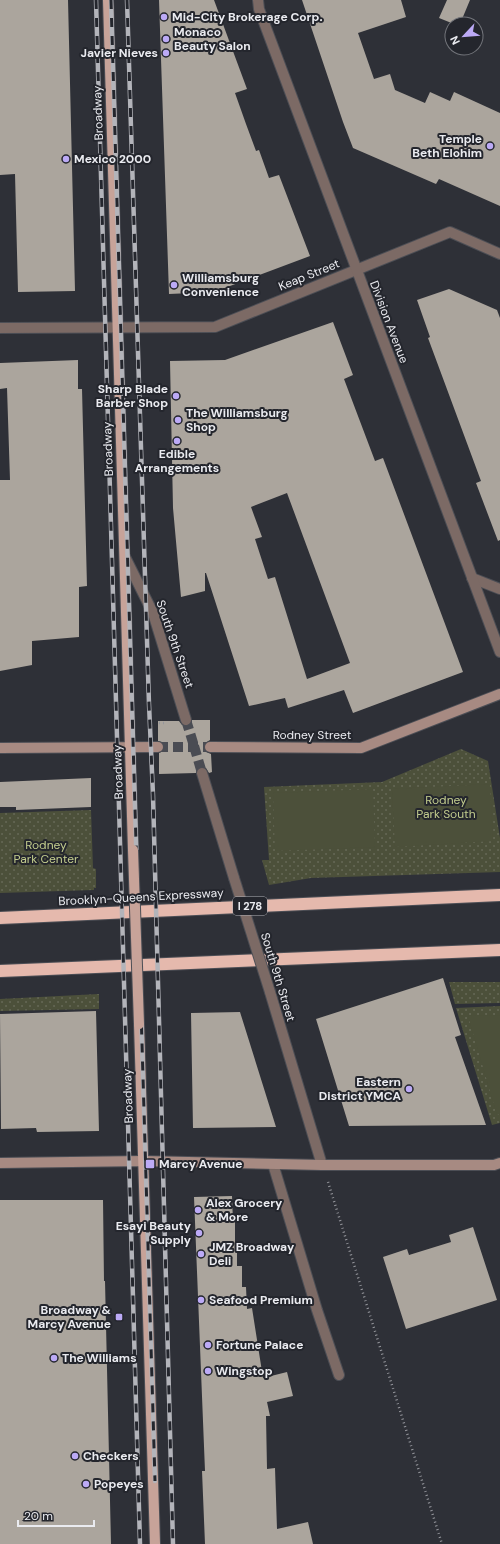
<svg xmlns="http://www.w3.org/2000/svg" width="500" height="1544" font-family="'DM Sans',sans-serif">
<defs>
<pattern id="grass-dots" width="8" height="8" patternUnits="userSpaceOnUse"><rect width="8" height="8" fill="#4c503a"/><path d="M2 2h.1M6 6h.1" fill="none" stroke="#666957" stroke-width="1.8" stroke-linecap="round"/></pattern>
</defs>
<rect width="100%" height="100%" fill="#2e3037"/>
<path fill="url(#grass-dots)" d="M461,749L488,761L500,838V872L311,878L269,885L262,860H269L264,787L382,782Z
M91,810L93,868L96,869V888H94V890L0,893V813Z
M449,982H500V1003L455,1004Z
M99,994V1009L0,1011V999Z
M500,1006V1123L492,1125L456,1008Z"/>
<path fill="#4c503a" d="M490,784L493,841L395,847L392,789Z
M373,789L375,847L275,851L273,793Z
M500,1015V1114L497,1115L468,1016Z"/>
<path fill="#aba59d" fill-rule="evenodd" d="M0,0H68L75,291L18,292L15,174L0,175Z
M159,0H214L247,89L235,93L246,124L256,151L259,150L269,178L279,175L310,256L214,292L169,294Z
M302,0H401L406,17L358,33L374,79L390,74L395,90L425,103L430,92L450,101L454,92L500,113V206L439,179L436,184L353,148L343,122Z
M447,0H470L460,24H454L439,18Z
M449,289L497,310L500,318V540L498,541L476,483L481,481L428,338L430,337L417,300Z
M333,322L353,375L344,379L375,461L383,458L463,672L353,713L344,690L288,708L285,698L249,706L206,573H205V591L181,597L173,508L170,361L225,360ZM287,493L350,663L307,679L275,577L268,579L255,539L262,537L251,507Z
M78,360V389H82L87,586L79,587V637L32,641V665L0,671V480H10L7,388L0,389V363Z
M192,720H210V740L205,743L204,747L206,752L211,754L212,772L209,773L206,768L200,767L197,769L196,773L159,774V753L163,751L164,747L162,742L158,741V721H179L182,725L188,726L191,724Z
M91,778V807L16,810V807H0V782Z
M443,978L461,1035L455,1037L486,1125L349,1126L316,1019Z
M96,1011L99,1131L37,1132L36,1128L1,1129L0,1014Z
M240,1012L276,1127L193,1128L191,1013Z
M232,1196L233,1222L235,1221V1243H237V1266H242V1287H246L247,1309L252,1308L263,1378L287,1372L293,1396L267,1402L270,1416H266L267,1469L275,1468L277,1529L308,1522L313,1544H205L202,1471H205L194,1197Z
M0,1200H103L104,1281H105L111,1544H0Z
M473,1227L497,1300L406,1329L383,1257L407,1249L409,1255L451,1242L449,1235Z"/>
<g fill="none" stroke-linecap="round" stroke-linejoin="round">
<path stroke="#4a4c53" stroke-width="10" stroke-dasharray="10 5" stroke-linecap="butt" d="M186,720L194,746"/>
<path stroke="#4a4c53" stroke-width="10" stroke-dasharray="10 5" stroke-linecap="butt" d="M194,746L202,773"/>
<path stroke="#4a4c53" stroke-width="10" stroke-dasharray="10 5" stroke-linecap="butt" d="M158,747H210"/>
<g stroke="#4c4e55" stroke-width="12">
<path id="service" d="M273,1164L317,1310L339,1375"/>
</g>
<g stroke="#4c4e55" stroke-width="12">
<path id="pedestrian" d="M125,557L153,613L186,720"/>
</g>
<g stroke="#4c4e55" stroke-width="12">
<path id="minor" d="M0,328L215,327L450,232L500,254
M472,578L500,589
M202,773L234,878
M270,992L322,1165"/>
</g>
<g stroke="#4c4e55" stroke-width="12">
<path id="tertiary" d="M258,0L259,9L500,652"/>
</g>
<g stroke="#4c4e55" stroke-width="12">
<path id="secondary" d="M210,747L361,748L500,694
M0,748L158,747
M0,1163L143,1161L322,1165H494L500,1163"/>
</g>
<g stroke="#4c4e55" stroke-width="12">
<path id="primary" d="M108,0L133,850
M139,1024L155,1544"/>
</g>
<g stroke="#4c4e55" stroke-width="14">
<path id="motorway" d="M0,918L500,895
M0,971L500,950"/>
</g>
<path stroke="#95969c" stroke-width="2.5" stroke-dasharray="1 3" stroke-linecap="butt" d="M159,723H167
M328,1182L442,1544"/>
<use href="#service" stroke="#7c6a65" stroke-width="10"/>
<use href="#pedestrian" stroke="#7c6a65" stroke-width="10"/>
<use href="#minor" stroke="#7c6a65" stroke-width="10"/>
<use href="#tertiary" stroke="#7c6a65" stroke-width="10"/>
<use href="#secondary" stroke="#a78a82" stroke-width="10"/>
<use href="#primary" stroke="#c7a399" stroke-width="10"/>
<use href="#motorway" stroke="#e5b9ad" stroke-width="12"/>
<g stroke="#b3b4ba" stroke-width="4.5">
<path id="rail" d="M96,0L140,1544
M111,0L155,1481
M127,0L149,704L153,795L173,1544"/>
</g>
<use href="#rail" stroke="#24262d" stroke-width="3" stroke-dasharray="9" stroke-linecap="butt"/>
<g stroke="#4c4e55" stroke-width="12" stroke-linecap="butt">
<path id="minor-bridge" d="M234,878L270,992"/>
</g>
<g stroke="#4c4e55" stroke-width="12" stroke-linecap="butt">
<path id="primary-bridge" d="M133,850L139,1024"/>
</g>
<use href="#minor-bridge" stroke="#7c6a65" stroke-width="10"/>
<use href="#primary-bridge" stroke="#c7a399" stroke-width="10"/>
</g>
<g fill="#bcaaf6" stroke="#24262d" stroke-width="1.5">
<circle cx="164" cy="17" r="4"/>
<circle cx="166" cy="39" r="4"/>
<circle cx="166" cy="53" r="4"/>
<circle cx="490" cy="146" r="4"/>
<circle cx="66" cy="159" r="4"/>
<circle cx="174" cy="285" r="4"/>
<circle cx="176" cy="396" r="4"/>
<circle cx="178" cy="420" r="4"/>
<circle cx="177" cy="441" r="4"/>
<circle cx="409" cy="1089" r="4"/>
<rect x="145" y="1159" width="10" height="10" rx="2"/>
<circle cx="198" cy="1210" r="4"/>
<circle cx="199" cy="1233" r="4"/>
<circle cx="201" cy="1254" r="4"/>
<circle cx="201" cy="1300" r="4"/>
<rect x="115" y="1313" width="8" height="8" rx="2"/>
<circle cx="208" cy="1345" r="4"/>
<circle cx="54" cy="1358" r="4"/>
<circle cx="208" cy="1371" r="4"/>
<circle cx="75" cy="1456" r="4"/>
<circle cx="86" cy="1484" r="4"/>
</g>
<g text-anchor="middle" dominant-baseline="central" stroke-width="4" stroke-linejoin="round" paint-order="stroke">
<rect fill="#24262d" stroke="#afb0b6" stroke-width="1" x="233" y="897" width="34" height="18" rx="3"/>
<g font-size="11" font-weight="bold" fill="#eaebf0">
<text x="250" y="906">I 278</text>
</g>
<g font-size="12" font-weight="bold" fill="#eaebf0" stroke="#24262d" text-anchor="start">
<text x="172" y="17">Mid-City Brokerage Corp.</text>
<text x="174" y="32">Monaco<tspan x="174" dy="14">Beauty Salon</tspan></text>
<text x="158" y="53" text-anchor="end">Javier Nieves</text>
<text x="482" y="139" text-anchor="end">Temple<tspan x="482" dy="14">Beth Elohim</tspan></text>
<text x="74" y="159">Mexico 2000</text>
<text x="182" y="278">Williamsburg<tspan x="182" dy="14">Convenience</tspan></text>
<text x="168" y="389" text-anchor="end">Sharp Blade<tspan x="168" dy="14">Barber Shop</tspan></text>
<text x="186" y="413">The Williamsburg<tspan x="186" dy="14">Shop</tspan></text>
<text x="177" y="454" text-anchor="middle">Edible<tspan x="177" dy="14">Arrangements</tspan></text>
<text x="401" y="1082" text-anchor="end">Eastern<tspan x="401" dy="14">District YMCA</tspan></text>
<text x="159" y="1164">Marcy Avenue</text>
<text x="206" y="1203">Alex Grocery<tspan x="206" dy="14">&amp; More</tspan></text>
<text x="191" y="1226" text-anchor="end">Esayi Beauty<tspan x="191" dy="14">Supply</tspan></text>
<text x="209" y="1247">JMZ Broadway<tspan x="209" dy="14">Deli</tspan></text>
<text x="209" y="1300">Seafood Premium</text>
<text x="111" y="1310" text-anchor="end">Broadway &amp;<tspan x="111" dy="14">Marcy Avenue</tspan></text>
<text x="216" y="1345">Fortune Palace</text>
<text x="62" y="1358">The Williams</text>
<text x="216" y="1371">Wingstop</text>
<text x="83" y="1456">Checkers</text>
<text x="94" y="1484">Popeyes</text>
</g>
<g font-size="12" fill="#eaebf0" stroke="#24262d">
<text transform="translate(98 113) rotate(-92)">Broadway</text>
<text transform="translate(309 275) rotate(-22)">Keap Street</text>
<text transform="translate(389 322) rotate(69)">Division Avenue</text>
<text transform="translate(108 449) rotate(-92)">Broadway</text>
<text transform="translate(175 644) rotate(71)">South 9th Street</text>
<text x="312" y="735">Rodney Street</text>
<text transform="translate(118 772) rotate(-92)">Broadway</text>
<text transform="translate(141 897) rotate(-3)">Brooklyn-Queens Expressway</text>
<text transform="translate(278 977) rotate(73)">South 9th Street</text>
<text transform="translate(128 1096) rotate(-92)">Broadway</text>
</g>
<g font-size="12" fill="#c3cd8e" stroke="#24262d">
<text x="446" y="800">Rodney<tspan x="446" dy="14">Park South</tspan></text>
<text x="46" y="845">Rodney<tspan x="46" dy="14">Park Center</tspan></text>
</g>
</g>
<g transform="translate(464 36) rotate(244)"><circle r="19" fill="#24262d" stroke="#73757b"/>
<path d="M0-3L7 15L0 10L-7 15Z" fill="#bcaaf6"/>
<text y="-6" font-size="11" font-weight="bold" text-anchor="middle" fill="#eaebf0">N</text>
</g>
<path d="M18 1520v6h76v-6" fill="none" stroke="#eaebf0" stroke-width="2"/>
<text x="24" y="1520" font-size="12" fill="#eaebf0" stroke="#24262d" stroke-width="3" paint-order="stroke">20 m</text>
</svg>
